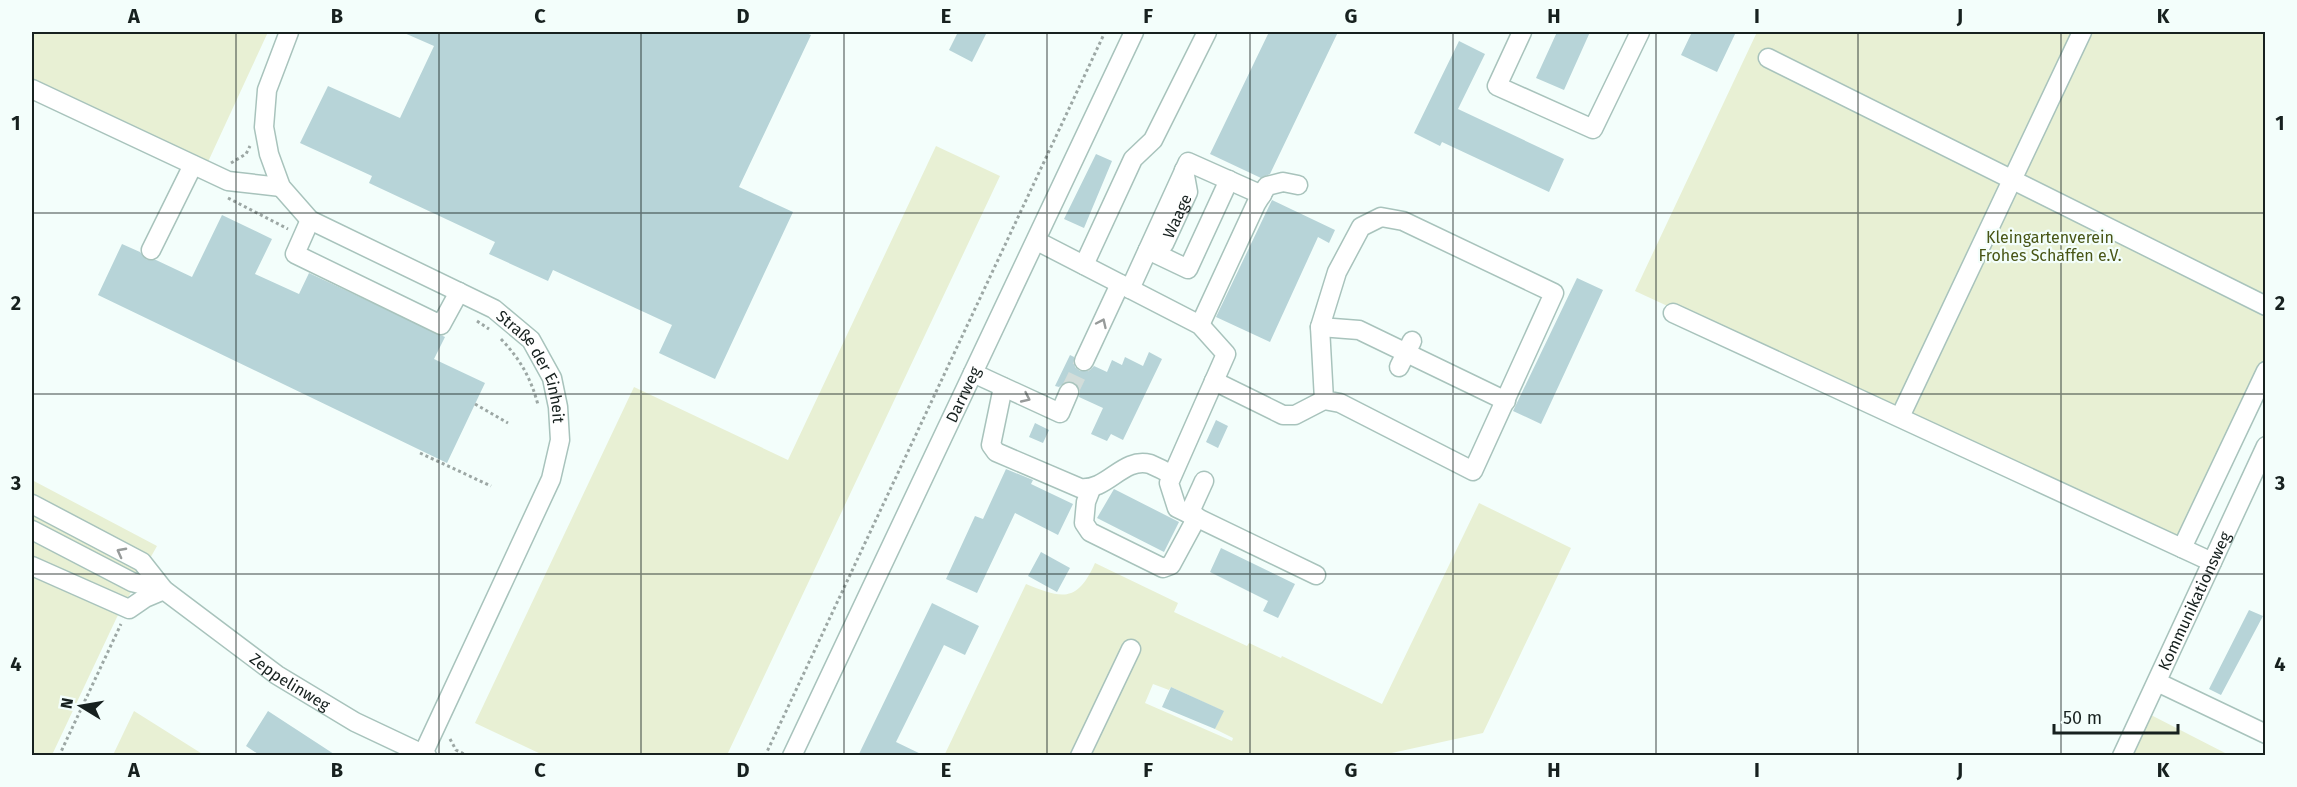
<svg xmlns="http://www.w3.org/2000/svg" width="2297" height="787" font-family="'Fira Sans',sans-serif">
<rect width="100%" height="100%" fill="#f3fefb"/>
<path fill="#e8f0d4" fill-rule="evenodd" d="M32,32H268L207,164L32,80Z
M1757,32H2265V361L2179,542L1635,291Z
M936,146L1000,176L727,755H543L475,723L634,387L788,460Z
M32,480L157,546L117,617L52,755H32Z
M1479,503L1571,548L1483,733L1378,756H944L1026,584C1061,598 1077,604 1095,563L1178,603L1174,612L1247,646L1249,643L1281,658L1282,656L1382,704ZM1153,684L1169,690L1171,687L1223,711L1215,729L1233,738L1232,741L1145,703Z
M134,711L204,755H113Z
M2151,715L2229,755L2131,756Z"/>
<path fill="#b7d4d8" d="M402,32H804L811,35L739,187L793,212L715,379L659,353L672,325L553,270L548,281L489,254L495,242L369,183L372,176L300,143L328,86L400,118L434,46Z
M958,32H987L972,62L949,50Z
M1269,32H1338L1270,174L1261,178L1210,154Z
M1557,32H1590L1564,90L1536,78Z
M1692,32H1736L1717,72L1681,55Z
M1459,41L1485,54L1458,109L1564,159L1549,192L1442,142L1440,146L1414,133Z
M1096,154L1112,161L1084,228L1064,219Z
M1272,200L1335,230L1329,243L1318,237L1270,342L1216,317Z
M222,215L272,239L255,274L299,294L309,273L445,337L434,359L485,383L447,463L98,295L122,244L140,252L147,260H156L192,277Z
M1577,278L1603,290L1541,424L1513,411Z
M1149,352L1162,359L1123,440L1111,434L1107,441L1091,434L1103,408L1079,397L1080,390L1074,382L1067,381L1059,387L1055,386L1070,355L1074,357L1075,367L1080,371L1090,370L1094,366L1107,372L1112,360L1122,365L1125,357L1143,366Z
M1216,420L1228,426L1218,448L1206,442Z
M1035,423L1049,430L1043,443L1029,437Z
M1006,469L1033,480L1031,484L1073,504L1058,535L1015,513L977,593L946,579L975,516L983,519Z
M1114,489L1179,522L1164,552L1097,518Z
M1221,548L1295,584L1278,618L1263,611L1268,601L1210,572Z
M1041,552L1070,568L1057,592L1028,576Z
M932,603L979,626L965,655L944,645L896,742L925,756H858Z
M2249,610L2263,616L2221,695L2209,689Z
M1171,687L1224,711L1215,729L1162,707Z
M268,711L337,756H261L246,746Z"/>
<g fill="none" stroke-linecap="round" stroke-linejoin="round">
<path stroke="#d2ddda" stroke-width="18" stroke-dasharray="18 9" stroke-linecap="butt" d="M1069,392L1084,361"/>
<g stroke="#a8c3bc" stroke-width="21">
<g id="minor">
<path id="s1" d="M289,32L267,90L264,127L269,154L281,187L310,220L494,309L531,340L552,378L558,407L560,440L551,479L422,756"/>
<path d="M1522,32L1497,86L1593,129L1640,32"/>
<path d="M1768,58L2266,306"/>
<path d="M32,89L228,181L281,187"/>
<path d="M310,220L295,254L441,325L459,292"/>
<path d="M1037,241L1200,325L1226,354L1169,483L1177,508L1316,575"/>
<path d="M151,250L193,165"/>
<path d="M1148,250L1188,269L1229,180"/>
<path id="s2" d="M1148,250L1164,244L1188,192L1184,170"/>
<path d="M1084,265L1133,159L1153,140L1207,32"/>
<path d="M1130,289L1188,162L1262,195"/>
<path d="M1673,313L2212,562"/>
<path d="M1200,325L1256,204L1267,186L1283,182L1298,185"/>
<path d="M1320,327L1359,330L1506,401"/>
<path d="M1084,361L1120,284"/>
<path d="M1399,367L1412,341"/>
<path d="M973,373L1060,413L1069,392"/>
<path d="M1214,381L1283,415H1295L1324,400L1340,403L1473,471L1554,293L1403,221L1381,217L1361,227L1337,272L1320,327L1324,400"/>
<path d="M1003,387L991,445L996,452L1080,488C1108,491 1122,457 1150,464C1157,467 1165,471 1172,475"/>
<path d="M1900,417L2082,32"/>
<path d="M1091,489L1086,502L1084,523L1090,532L1163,568L1171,565L1197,517"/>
<path id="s3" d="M32,504L142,562L164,590L277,675L355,722L427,756"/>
<path d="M1189,514L1204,481"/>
<path d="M32,530L132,582L164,590"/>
<path d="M2182,548L2266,371"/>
<path d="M32,566L129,609L145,598L164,590"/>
<path d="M2157,682L2266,734"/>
<path id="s4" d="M792,756L1134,32"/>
<path d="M1080,756L1131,649"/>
<path id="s5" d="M2122,756L2266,446"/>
</g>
</g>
<path stroke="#9ca7a4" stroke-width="3" stroke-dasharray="3 3" stroke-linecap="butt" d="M231,163L246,154L250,146
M228,198L288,229
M477,321L489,329
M501,339C520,359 531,378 538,405
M475,404L508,423
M420,453L491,486
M450,739L456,750L468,756
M59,756L121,624
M765,756L1105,32"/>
<use href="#minor" stroke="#fff" stroke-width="18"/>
</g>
<defs><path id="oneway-chevron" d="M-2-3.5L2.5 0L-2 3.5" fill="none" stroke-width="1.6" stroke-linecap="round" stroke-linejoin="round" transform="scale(1.5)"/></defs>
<g stroke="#979b9a">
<use href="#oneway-chevron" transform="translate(1102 323) rotate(-65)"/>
<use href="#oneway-chevron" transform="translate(1026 398) rotate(25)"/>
<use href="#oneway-chevron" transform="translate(121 552) rotate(-152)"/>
</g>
<path fill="none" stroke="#17211f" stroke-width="1.5" stroke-opacity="0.55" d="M236,32V756M439,32V756M641,32V756M844,32V756M1047,32V756M1250,32V756M1453,32V756M1656,32V756M1858,32V756M2061,32V756M32,213H2266M32,394H2266M32,574H2266"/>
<g text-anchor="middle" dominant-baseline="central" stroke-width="4.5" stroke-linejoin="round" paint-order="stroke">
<g font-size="16" fill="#17211f" stroke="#f3fefb">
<text stroke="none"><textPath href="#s2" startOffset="48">Waage</textPath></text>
<text stroke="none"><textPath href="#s1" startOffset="482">Straße der Einheit</textPath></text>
<text stroke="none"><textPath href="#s4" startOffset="400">Darrweg</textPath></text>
<text stroke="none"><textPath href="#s5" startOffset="171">Kommunikationsweg</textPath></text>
<text stroke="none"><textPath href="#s3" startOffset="316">Zeppelinweg</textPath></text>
</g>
<g font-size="16" fill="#485515" stroke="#f3fefb">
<text x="2050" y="237">Kleingartenverein<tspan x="2050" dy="18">Frohes Schaffen e.V.</tspan></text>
</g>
</g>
<rect width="2297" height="787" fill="none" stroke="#f3fefb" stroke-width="66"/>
<g transform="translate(81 706) rotate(281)" stroke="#f3fefb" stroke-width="4.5" paint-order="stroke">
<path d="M0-4.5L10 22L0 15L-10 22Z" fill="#17211f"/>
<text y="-9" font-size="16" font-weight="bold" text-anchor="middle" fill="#17211f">N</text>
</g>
<path d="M2054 724v9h124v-9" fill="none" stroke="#17211f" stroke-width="3"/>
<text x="2063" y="724" font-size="18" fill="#17211f" stroke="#f3fefb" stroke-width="4.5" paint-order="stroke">50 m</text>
<rect x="33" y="33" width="2231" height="721" fill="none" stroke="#17211f" stroke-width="2"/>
<g font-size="20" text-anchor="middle" font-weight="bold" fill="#17211f">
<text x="134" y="23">A</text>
<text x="337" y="23">B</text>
<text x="540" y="23">C</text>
<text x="743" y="23">D</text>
<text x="946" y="23">E</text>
<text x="1148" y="23">F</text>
<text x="1351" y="23">G</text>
<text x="1554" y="23">H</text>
<text x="1757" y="23">I</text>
<text x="1960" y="23">J</text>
<text x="2163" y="23">K</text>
<text x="16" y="130">1</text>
<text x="2280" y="130">1</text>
<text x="16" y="310">2</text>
<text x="2280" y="310">2</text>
<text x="16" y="490">3</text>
<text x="2280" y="490">3</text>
<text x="16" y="671">4</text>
<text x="2280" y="671">4</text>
<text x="134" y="777">A</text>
<text x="337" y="777">B</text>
<text x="540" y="777">C</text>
<text x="743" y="777">D</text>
<text x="946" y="777">E</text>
<text x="1148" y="777">F</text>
<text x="1351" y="777">G</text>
<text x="1554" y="777">H</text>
<text x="1757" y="777">I</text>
<text x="1960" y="777">J</text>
<text x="2163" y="777">K</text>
</g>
</svg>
